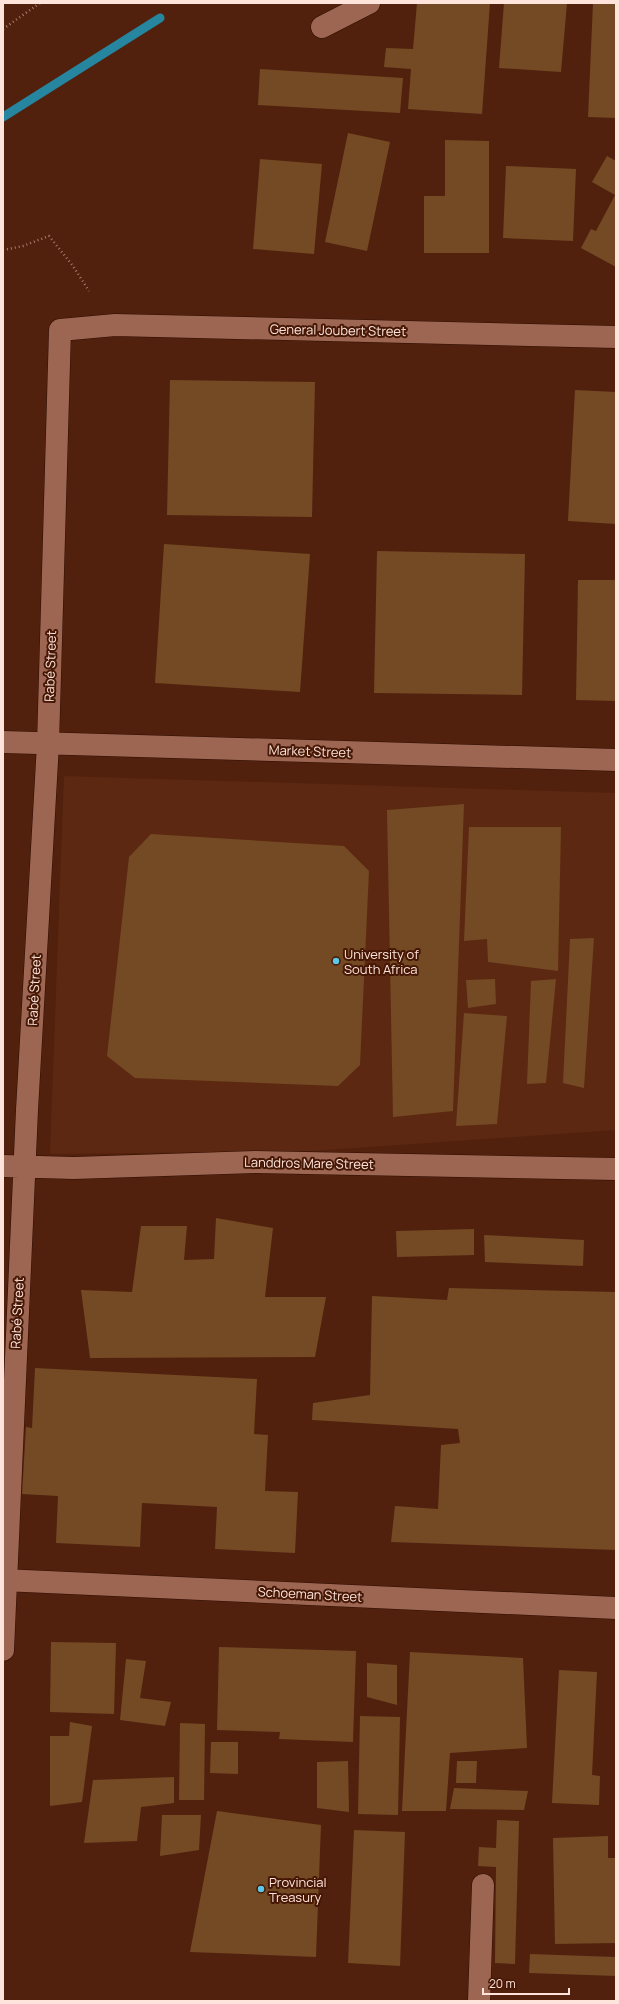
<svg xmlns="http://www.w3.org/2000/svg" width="619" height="2004" font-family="Manrope,sans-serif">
<rect width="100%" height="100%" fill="#51210e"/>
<path fill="#5d2811" d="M64,776L616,793V1130L312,1151L50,1154Z"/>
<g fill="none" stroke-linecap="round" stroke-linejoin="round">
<path stroke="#26859f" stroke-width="9" d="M3,117L160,18"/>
</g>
<path fill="#734a24" d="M417,3H490L482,114L408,109L411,69L384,67L386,48L413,49Z
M504,3H567L561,72L499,68Z
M593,3H616V118L588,117Z
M260,69L403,78L400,113L258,105Z
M348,133L390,142L367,251L325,242Z
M445,140L489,141V253H424V196H445Z
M607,156L616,161V267L581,248L591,229L596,231L615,195L592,182Z
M260,159L322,164L314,254L253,249Z
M506,166L576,169L573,241L503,238Z
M170,380L315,382L312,517L167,515Z
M575,390L616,392V524L568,521Z
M164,544L310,554L300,692L155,683Z
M377,551L525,554L522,695L374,693Z
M578,580H616V701L576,700Z
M464,804L453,1111L393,1117L387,810Z
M469,827H561L558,971L488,962L487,939L464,941Z
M151,834L344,846L369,871L360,1065L338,1086L135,1078L107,1056L129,857Z
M594,938L584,1088L563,1083L570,939Z
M495,979L496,1004L468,1008L466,980Z
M556,979L546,1083L527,1084L531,981Z
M464,1013L507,1016L497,1124L456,1126Z
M216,1218L273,1228L265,1297H326L315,1357L90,1358L81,1290L132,1292L141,1226H187L184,1260L214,1259Z
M474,1229V1255L397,1257L396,1231Z
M484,1235L584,1240L583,1266L485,1262Z
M449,1288L616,1292V1550L391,1542L395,1506L438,1509L441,1445L460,1443L458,1429L312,1420L313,1403L370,1395L372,1296L447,1300Z
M35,1368L257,1379L254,1434L268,1435L265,1491L298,1492L295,1553L215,1549L217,1507L142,1503L140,1547L56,1543L58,1496L22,1494L26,1427L32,1428Z
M51,1642L116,1643L114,1714L50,1712Z
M219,1647L356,1651L353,1742L279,1739L280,1732L217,1730Z
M410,1652L523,1658L527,1748L450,1753L446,1811H402Z
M126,1659L146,1661L140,1698L171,1702L165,1726L120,1720Z
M367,1663L397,1665V1705L367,1697Z
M559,1670L597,1672L592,1775L600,1776L599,1805L552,1803Z
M360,1716L400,1717L398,1815L358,1814Z
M70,1722L92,1726L82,1802L50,1806V1736H69Z
M180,1723L205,1724L204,1800H179Z
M211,1742H238V1774L210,1773Z
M348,1761L349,1812L317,1808V1762Z
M457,1761H477L476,1783H456Z
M174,1777V1803L141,1807L137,1841L84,1843L93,1780Z
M454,1788L528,1791L524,1810L450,1809Z
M217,1811L321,1825L316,1957L190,1952Z
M162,1815H201L199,1850L160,1856Z
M497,1820L519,1821L515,1964L495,1963L496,1867L478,1866L479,1847L496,1848Z
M354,1830L405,1832L400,1966L348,1963Z
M608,1836V1858H616V1943L555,1944L553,1838Z
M530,1954L616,1957V1976L529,1973Z"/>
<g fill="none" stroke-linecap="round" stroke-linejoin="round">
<g stroke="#300d01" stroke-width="23">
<path id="minor" d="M322,27L369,3
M3,742L616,760
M3,1166L74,1168L255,1162L616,1169
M3,1580L616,1608
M3,1650L27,1110L48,744L60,330L115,325L616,337
M479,2001L483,1885"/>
</g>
<path stroke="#a47e70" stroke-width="2.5" stroke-dasharray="1 3" stroke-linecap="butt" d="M3,29L40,3
M3,250L23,246L49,236L73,266L89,291"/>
<use href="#minor" stroke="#9d6652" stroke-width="22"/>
</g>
<g fill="#5dc7e8" stroke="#451704" stroke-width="1.5">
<circle cx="336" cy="961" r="4"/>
<circle cx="261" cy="1889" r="4"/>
</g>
<g text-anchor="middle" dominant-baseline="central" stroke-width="4" stroke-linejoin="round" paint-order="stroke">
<g font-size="13" fill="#fee4db" stroke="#451704">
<text transform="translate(338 330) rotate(1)">General Joubert Street</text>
<text transform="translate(50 666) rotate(-88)">Rabé Street</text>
<text transform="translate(310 751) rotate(2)">Market Street</text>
<text transform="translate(34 990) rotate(-87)">Rabé Street</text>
<text transform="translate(309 1163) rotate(1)">Landdros Mare Street</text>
<text transform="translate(17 1313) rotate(-87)">Rabé Street</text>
<text transform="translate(310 1594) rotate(3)">Schoeman Street</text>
</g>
<g font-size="13" fill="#fee4db" stroke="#451704" text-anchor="start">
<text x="344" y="954">University of<tspan x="344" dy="15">South Africa</tspan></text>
<text x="269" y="1882">Provincial<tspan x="269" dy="15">Treasury</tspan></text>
</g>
</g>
<rect width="619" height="2004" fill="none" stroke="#fee4db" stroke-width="8"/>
<path d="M483 1988v6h86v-6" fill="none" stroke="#fee4db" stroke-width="2"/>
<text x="489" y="1988" font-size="12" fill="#fee4db" stroke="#451704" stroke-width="3" paint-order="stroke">20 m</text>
</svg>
